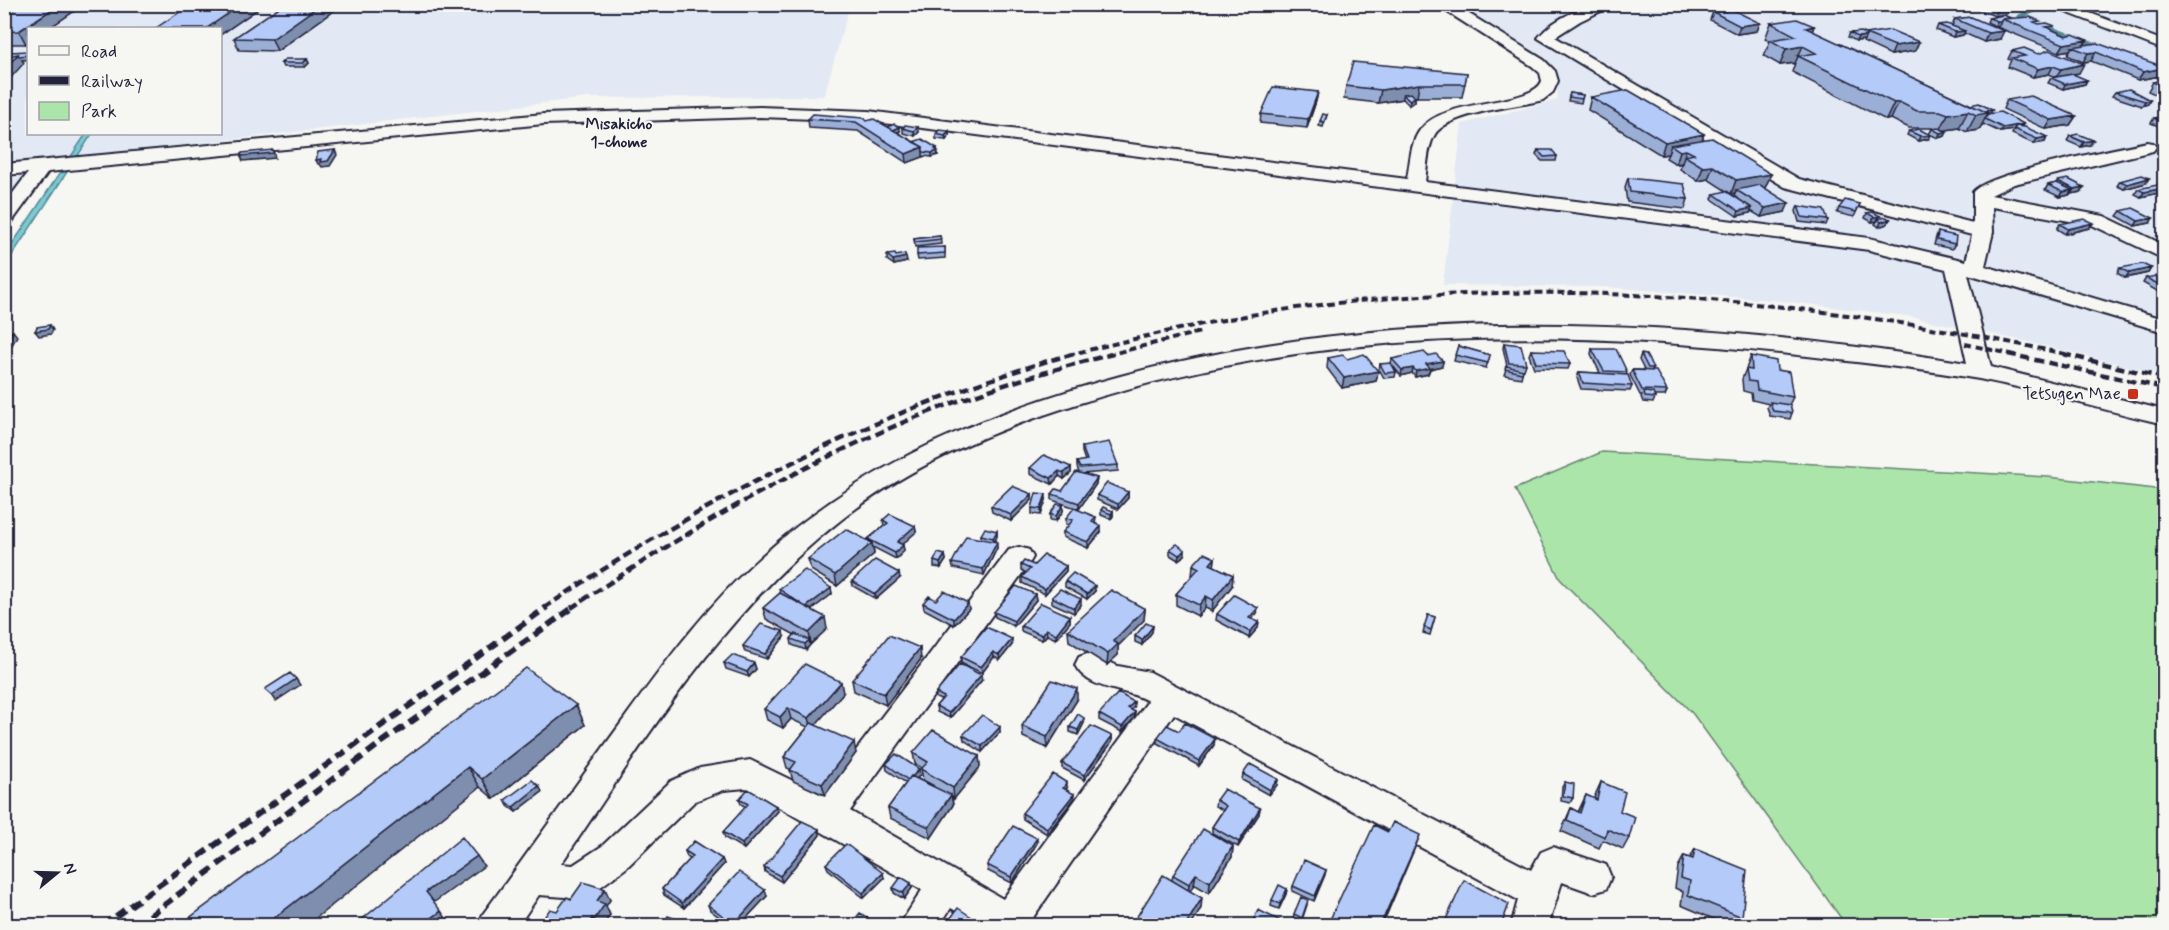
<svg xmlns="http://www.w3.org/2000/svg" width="2169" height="930" font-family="Mynerve,sans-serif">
<rect width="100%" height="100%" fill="#f6f6f2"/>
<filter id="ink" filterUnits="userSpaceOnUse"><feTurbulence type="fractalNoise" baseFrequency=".0167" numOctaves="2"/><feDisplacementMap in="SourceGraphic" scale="12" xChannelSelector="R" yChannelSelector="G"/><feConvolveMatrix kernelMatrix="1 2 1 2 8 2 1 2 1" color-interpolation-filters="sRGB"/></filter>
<g filter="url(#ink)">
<path fill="#e2e9f4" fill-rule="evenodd" d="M5,5H850L824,96L586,98L40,162L5,210ZM28,28H220V134H28Z
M1456,5H2164V375L2020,340L1907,316L1773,300L1606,287L1443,285L1462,124L1557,100V68Z"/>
<path fill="#abe5aa" stroke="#668472" stroke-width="1.5" d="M1602,452L2048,477L2164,490V925H1846L1693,714L1560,579L1515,489Z"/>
<path fill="#7acad3" stroke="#578796" stroke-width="1.5" d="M86,134H92L5,266V255Z"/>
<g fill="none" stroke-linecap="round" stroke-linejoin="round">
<path stroke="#578796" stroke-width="5" d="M2021,4L2035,10L2019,17L2029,21
M2044,26L2100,47"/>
<g stroke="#22223b" stroke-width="4">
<path id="minor" d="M1435,4H1453L1544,60L1555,71L1558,81L1553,92L1543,100C1518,107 1446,112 1434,136C1427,149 1427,168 1425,182L1869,238L1966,261L1972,235L1785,187L1538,38C1556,15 1588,4 1616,4L1580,21L1555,37L1799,179L1973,223V192C1986,173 2117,149 2147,142L2153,143L2156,147L2153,151L2014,184L1991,195L2104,216L2164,245V259L2092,225L1992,207L1993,232L1985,266L2164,319V332L1968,274L1991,367L2164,410V424C2102,410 2042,391 1979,379C1922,369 1864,363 1807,356C1558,327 1319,327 1077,404C994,430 910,465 841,520C720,615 646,739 561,864L573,865L602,846L671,781L700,768L750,760L822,795L1009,550L1019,547L1029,550L1033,557L1029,564L850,811L1003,899L1148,701C1126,688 1088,691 1075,665L1079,657L1090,653L1118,666L1150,672L1531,870L1541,852L1553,847L1606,865L1611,877L1606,889L1593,893L1562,882L1548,926H1511L1518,900L1174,714L1032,919L1034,926H981L951,908L939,926H899L922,890L746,788L724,790L695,801L626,868L591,894L578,898L539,895L518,926H478L483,914C531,849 577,783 624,719C667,660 709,603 763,555C855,473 955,426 1072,390C1362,300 1670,315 1967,363L1946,269L1869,250L868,121L760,117L544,124L48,172L11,223L4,225V205L28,173L4,175V164L544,114L760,107L868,111L1407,179C1410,164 1410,143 1420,130C1444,97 1532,107 1542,81L1540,73L1532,66Z
M2045,4H2066L2164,41V50Z"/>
</g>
<use href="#minor" fill="#f6f6f2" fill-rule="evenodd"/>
<path stroke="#22223b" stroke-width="4" stroke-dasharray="7 4" stroke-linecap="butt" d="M1965,344L2015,355
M1068,355C1149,335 1230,316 1312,306C1564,275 1823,301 2070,355
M1107,355L1200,332"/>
<path stroke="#22223b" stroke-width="4.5" stroke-dasharray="9 4.5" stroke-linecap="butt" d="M2008,354L2164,388
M2063,354L2164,378
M544,608C682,516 826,436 984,382C1014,372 1044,361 1074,354
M571,608C662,548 756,490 855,444C937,405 1025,376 1113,354"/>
<path stroke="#22223b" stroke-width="6" stroke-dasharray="11 6" stroke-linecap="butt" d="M102,926L547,607
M136,926L381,743L574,607"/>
</g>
<path fill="#9bafd6" stroke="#22223b" stroke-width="1.5" d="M85,4L49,28H28V42L26,44H4V15Z
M265,4L220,35V28H156Z
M284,4H343L277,51L239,50L234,38Z
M1976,4H2018L2016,9L2008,10L2006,14L1995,16L1974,8Z
M381,5L403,6L398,9H383Z
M1713,12L1760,23L1757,31L1737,34L1710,20Z
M1971,17L2000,39L1984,42L1964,33L1963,35L1953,37L1936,30L1938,25L1952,26L1955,19Z
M1989,18H2011L2038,24L2066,36L2087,40L2084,45L2160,76L2138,80L2091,61L2083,62L2067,55L2070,50L2059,52L1997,27L1999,25L1995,26L1987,22Z
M1771,23L1814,26L1812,31L1971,105L1992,110L1990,114L2047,137L2045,142L2034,144L2012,134L2014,130L2000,132L1983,124L1979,130L1967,132L1959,128L1945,130L1947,132L1945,136L1938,138L1929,134L1932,129H1934L1932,128H1909L1891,119L1886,120L1792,72L1795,63L1780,65L1764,56L1770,41L1765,39Z
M1850,33L1866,34L1915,51L1891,55L1863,42L1864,40L1856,41L1848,37Z
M2012,51L2079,73L2056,77L2049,74L2033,77L2008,67L2011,60L2008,59Z
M307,59L309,63L305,67H283L281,63Z
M1467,73L1462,97H1415V101L1409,105L1403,99L1378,103L1344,99L1346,86Z
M2051,78L2087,80L2085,84L2063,89L2048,83Z
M2164,80V98L2148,91L2153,82Z
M1318,92L1316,101L1307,128L1260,123L1261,114Z
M2115,92L2150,100L2148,104L2142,106L2112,96Z
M1570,93L1583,95L1581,103L1568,101Z
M1591,97L1704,134L1702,139L1771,174L1765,188L1785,212L1761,217L1751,211L1750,213L1737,216L1712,199L1714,194L1734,196L1735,193L1731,194L1708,179L1698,181L1680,169L1682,164H1676L1666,158L1668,154L1661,155L1588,110Z
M2007,100L2076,116L2070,125L2046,129L2003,109Z
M1327,115L1323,127L1319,126L1320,121Z
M2154,118L2164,119L2159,126L2151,123Z
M808,119L867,121L900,131L898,133L913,142L937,148L938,155L932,157L923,156V157L907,163L858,131L809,128Z
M903,128L919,132L915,136L903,133Z
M949,131V136L946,140L936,139V134Z
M1909,131L1928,139L1918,141L1907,135Z
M2070,136L2090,145L2081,147L2067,141Z
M1538,150L1557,156L1556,161H1542L1536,155Z
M1628,178L1688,199L1685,209L1627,202L1625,187Z
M2058,181L2081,192L2070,194L2069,195L2060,197L2045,190L2048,185L2057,183Z
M2120,181L2146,183L2124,189L2117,186Z
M2164,185V192L2141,197L2135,194L2138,189Z
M2164,201V207L2161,206Z
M1860,204L1854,217L1837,213L1839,208Z
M1798,206L1828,220L1826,225L1799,222L1796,211Z
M2121,211L2150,223L2135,226L2117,216Z
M1867,213L1880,216L1878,219H1890L1887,224L1879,227L1875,224L1877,221L1872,222L1865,218Z
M2093,223L2089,228L2065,234L2057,229L2060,224Z
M1938,232L1955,244L1952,249L1934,245L1936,237Z
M940,236L941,244L915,247L914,239Z
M945,247V258L918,260L917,255Z
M887,255L896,256L907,262L894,265L887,260Z
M2120,268H2151L2148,273L2125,278L2117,273Z
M2146,278L2164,280V295L2143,283Z
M1504,343L1526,364L1524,370H1523L1521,378L1504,375L1507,366L1503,348Z
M1458,346L1490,355L1486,368L1454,361Z
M1592,349L1627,372L1626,375L1632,386L1630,391L1581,389L1577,378L1579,372L1600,373L1591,354Z
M1531,350L1570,364L1568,369L1534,368L1529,355Z
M1641,354L1653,368L1652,370L1667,391L1665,396H1654L1655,398L1653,403L1643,402L1641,397L1642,395H1640L1630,375L1632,370H1644L1639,360Z
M1428,356L1443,361L1442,366L1430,369L1428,374L1415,377L1412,373L1401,376L1393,366L1396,372L1395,377L1384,378L1379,369L1380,364H1391L1392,359Z
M1751,356L1777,370L1793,397L1789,405L1792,413L1790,419L1770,416L1767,407L1769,404L1752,400L1751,393L1743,391L1742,379Z
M1328,358L1347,359L1378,371L1376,381L1342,388L1327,368Z
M1082,447L1118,465V471L1082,474L1097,478L1096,484L1079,509L1052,500V494L1062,491L1079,473L1077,467V462L1085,461L1082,452Z
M1071,467V473L1064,479L1059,476L1052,484L1030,474V468Z
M1128,492V498L1118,509L1097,500V495Z
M1032,494V500L1011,521L992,512L991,506Z
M1046,500L1041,515L1032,514V508Z
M1063,505V511L1056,521L1050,520V514Z
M1101,510L1113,511V516L1111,519L1101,515Z
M1096,517L1095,524L1101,532L1088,548L1063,537V532L1069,525L1066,524V518Z
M883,520L915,526L916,532L901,545H903L904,551L896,559L873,547L874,554L837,586L811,570L808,559L869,541L868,539L884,526Z
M997,531V536L994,542L997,548L984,575L953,568L952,563L981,539V535Z
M1170,549L1185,555L1178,560L1170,555Z
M945,555L946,560L941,568L934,567V561Z
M1215,558L1214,566L1233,575L1232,586L1212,611L1205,608L1198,616L1176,605V594L1192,576L1193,565Z
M1021,565L1066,566V571L1045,594L1022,583V577L1026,573L1021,570Z
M900,578L876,599L853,586L852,581Z
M1065,581L1095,591L1087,599L1065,587Z
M831,588L832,594L811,610L827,629L811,644L810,643V645L806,650L792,645L791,639L795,635L766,619L763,608L780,593L779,589Z
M1035,594L1036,600L1014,626L995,617L994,612Z
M1052,597L1081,605L1074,613L1052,603Z
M936,600L969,609L954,625L924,609L923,603Z
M1145,609L1144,620L1118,646V655L1107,665L1069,641L1068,630Z
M1257,613L1252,619L1258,628L1249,638L1216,620L1217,614Z
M1428,615L1435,617L1430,635L1423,633Z
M1070,616V622L1056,639L1047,635L1042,640L1021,631V626Z
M1153,626L1152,632L1142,645L1135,642V636Z
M784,637L767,659L745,652L743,646Z
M1012,645L1000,660L994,657L982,673L961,663V657Z
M921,659L886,705L854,691L852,680Z
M724,663H754L756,669L749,677L726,669Z
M982,680L950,718L937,712L936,706L941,700L936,698V693Z
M843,693L815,725L856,753L825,795L793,781L790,770V769L787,768L784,757L808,727L791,719L783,728L767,720L764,709Z
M1077,700L1047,748L1023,737L1022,726Z
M576,705L585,725L494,799L480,787L193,926Z
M1134,707L1131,710L1135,712L1134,718L1122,732L1099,720V714Z
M1084,723L1078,735L1070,732V727Z
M1179,731L1214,745L1199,766L1157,743V738Z
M1000,732L982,752L964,740L963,735Z
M1112,736V742L1084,780L1062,768V763Z
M913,753L979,756L980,767L954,799L952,797L953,805L931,838L890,818L888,808L906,783L887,770L886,764L920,775L916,778L934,786L923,780L921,769L922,768L915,764Z
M1243,774L1278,779L1277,785L1269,795L1242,780Z
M1565,782L1573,798L1570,803L1561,801L1562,787Z
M1601,782L1620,811L1629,838L1623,849L1603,840L1599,848L1561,831L1571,808L1578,812L1586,795L1594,799L1596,793Z
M539,786L542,792L516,812L508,806L505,800Z
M1067,788L1066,790L1074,799L1047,834L1023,819L1022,813Z
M739,799L776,806L778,811L744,849L725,838L723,832L746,807L741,804Z
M1216,800L1260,808L1259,814L1238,847L1212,833V827L1223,810L1215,806Z
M820,835L782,882L765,872L764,867Z
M1037,843L1012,883L988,871L987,865Z
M1233,846L1232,857L1209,893L1194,884L1190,891L1201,908L1191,926H1131L1172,880L1173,875Z
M1695,849L1742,917L1735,926H1730L1681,905L1683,892L1675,888L1678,867L1684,856L1690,858Z
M685,851L722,859L724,864L684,908L664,895L662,889L690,859L687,857Z
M826,864L884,878L864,898L828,869Z
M1326,870L1314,901L1292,891L1293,886Z
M893,888H912L904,899L894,893Z
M605,889L610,900L606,906L610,915L603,926H538L557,911L571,899Z
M1287,889L1286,894L1279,909L1271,906L1272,900Z
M765,890L767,896L739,926H731L710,910L708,905Z
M1307,905L1301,923L1293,920L1294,914Z"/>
<path fill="#7e8eae" stroke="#22223b" stroke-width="1.5" d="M60,4H85L49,28H28V42L26,44L19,31Z
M242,4H265L220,35V28H207Z
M321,4H343L277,51L272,39Z
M398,4H403V6L398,9L396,5Z
M2000,4H2018L2016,9L2008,10L2006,14L1995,16Z
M1997,21H2001L1999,25L1995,26Z
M1760,23L1757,31L1737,34L1740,26Z
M1814,26L1808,42L1806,28Z
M1965,31L1963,35L1953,37L1955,32Z
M2004,31L2000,39L1984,42L1988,33Z
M1866,36L1864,40L1856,41L1858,37Z
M2087,40L2082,48L2072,47L2070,50L2059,52L2064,44Z
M1919,42L1915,51L1891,55L1895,46Z
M1803,46L1795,63L1780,65L1786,49Z
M2096,52L2091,61L2083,62L2088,53Z
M18,54H28V60H22L24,63L5,84L4,70Z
M307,59L309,63L305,67L303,63Z
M2084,64L2079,73L2056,77L2061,69Z
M2053,66L2049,74L2033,77L2038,69Z
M2164,68L2160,76L2138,80L2143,72Z
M2087,80L2085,84L2063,89L2065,84Z
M1419,84L1417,97H1415V101L1409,105L1410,100L1403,94V99L1378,103L1381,90Z
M1318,92L1316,101L1307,128L1308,119Z
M2150,100L2148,104L2142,106L2145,101Z
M1899,102L1891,119L1886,120L1894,103Z
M1992,110L1990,114L1987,115L1979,130L1967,132L1976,115L1980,112Z
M1968,111L1959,128L1940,131L1948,114Z
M2076,116L2070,125L2046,129L2051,120Z
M2164,121V125L2159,126L2162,122Z
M2024,124L2022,129H2014V130L2000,132L2003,128Z
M900,127V131L891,135L890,131Z
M918,127L919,132L915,136L914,131Z
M949,131V136L946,140L945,136Z
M1947,132L1945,136L1938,138L1940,133Z
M1704,134L1699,147L1686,150L1682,163L1676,164L1680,151L1671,145L1668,154L1661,155L1665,142Z
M1930,135L1928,139L1918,141L1920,136Z
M2047,137L2045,142L2034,144L2037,139Z
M2093,140L2090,145L2081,147L2084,142Z
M923,147V157L907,163L906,154Z
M937,148L938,155L932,157V153L935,149Z
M273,150L275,158L243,161L241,156Z
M335,150L337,155L330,166L322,167L320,164H318L316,160Z
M1713,166L1708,179L1698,181L1703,167Z
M1771,174L1765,188L1736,190L1735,193L1731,194L1736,180Z
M2149,178L2146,183L2124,189L2127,184Z
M2084,187L2081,192L2071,194L2074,189Z
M2164,188V192L2141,197L2144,192Z
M2072,190L2069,195L2060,197L2063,192Z
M1789,203L1785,212L1761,217L1765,208Z
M1752,208L1750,213L1737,216L1739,211Z
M1880,216L1877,221L1872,222L1874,217Z
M2153,218L2150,223L2135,226L2138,221Z
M1890,219L1887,224L1879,227L1881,222Z
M2093,223L2089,228L2065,234L2068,229Z
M906,257L907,262L894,265L893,260Z
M2151,268L2148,273L2125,278L2129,273Z
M50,325L53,330L51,334L39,336L35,331Z
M13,331L17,336L12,345L4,346V340Z
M1443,361L1442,366L1430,369L1428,374L1415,377L1416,371L1426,364Z
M1413,368L1412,373L1401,376L1402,370Z
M1378,371L1376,381L1342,388L1344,378Z
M1071,467V473L1064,479V473Z
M1059,471V476L1052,484L1051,478Z
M1097,478L1096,484L1079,509V503Z
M1128,492V498L1118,509V504Z
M1032,494V500L1011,521V515Z
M1046,494V500L1041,515V509Z
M1063,505V511L1056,521V516Z
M1113,511V516L1111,519V514Z
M915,526L916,532L898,548L897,542Z
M1101,526V532L1088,548V542Z
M997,531V536L994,543L993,538Z
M997,542V548L984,575L983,569Z
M872,543L874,554L837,586L835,575Z
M903,545L904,551L896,559L895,553Z
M1185,550V555L1178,560L1179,555Z
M945,555L946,560L941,568L940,563Z
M1215,558L1214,569L1210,564Z
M1066,566V571L1045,594V589Z
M899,573L900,578L876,599L875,594Z
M1233,575L1232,586L1212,611L1213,600Z
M1095,586V591L1087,599V594Z
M831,588L832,594L807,613L805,608Z
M1035,594L1036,600L1014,626V621Z
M1206,596L1205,608L1198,616L1199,605Z
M1081,599V605L1074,613V608Z
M968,603L969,609L954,625V619Z
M1258,608L1257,613L1249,623V618Z
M1145,609L1144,620L1118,646V655L1107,665L1108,654L1113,641Z
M1070,616V622L1056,639V634Z
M825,617L827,629L811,644L809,633Z
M1259,622L1258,628L1249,638L1250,632Z
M1153,626L1152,632L1142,645V640Z
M1046,629L1047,635L1042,640V635Z
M783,631L784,637L767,659L765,654Z
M1012,639V645L1000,660L999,655Z
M809,640L810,645L806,650L805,644Z
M920,648L921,659L886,705L884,694Z
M993,652L994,657L982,673L981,667Z
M754,663L756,669L749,677L747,672Z
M981,675L982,680L950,718L949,713Z
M296,679L300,685L276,701L272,695Z
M841,682L843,693L812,729L809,718Z
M1077,689V700L1047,748V737Z
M1134,702V707L1128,714V708Z
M576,705L585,725L494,799L482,779Z
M788,708L791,719L783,728L780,717Z
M1135,712L1134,718L1122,732V727Z
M1084,718V723L1078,735V730Z
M1000,727V732L982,752V746Z
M1112,736V742L1084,780V775Z
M1215,739L1214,745L1199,766V761Z
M854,742L856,753L825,795L822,784Z
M979,756L980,767L954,799L953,788Z
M468,767L480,787L306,926H264Z
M919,769L920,775L910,786L909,780Z
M1278,779L1277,785L1269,795L1270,790Z
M1067,783V788L1063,793V788Z
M539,786L542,792L516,812L513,807Z
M1074,794V799L1047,834V828Z
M951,795L953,805L931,838L929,827Z
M776,806L778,811L744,849L742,844Z
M1260,808L1259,814L1238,847L1239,842Z
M819,829L820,835L782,882L780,876Z
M1420,835L1414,850L1382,926H1380Z
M1037,838V843L1012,883L1011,877Z
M1233,846L1232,857L1209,893L1210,882Z
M477,856L484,866L433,903L426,892Z
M722,859L724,864L684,908L682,903Z
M1326,870L1325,875L1314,901L1315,896Z
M883,873L884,878L864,898L863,893Z
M1196,874L1194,884L1188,895L1189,884Z
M911,883L912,888L904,899L903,893Z
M605,889L610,900L606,906L610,915L603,926H598L594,920L597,901Z
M1287,889L1286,894L1279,909L1280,904Z
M765,890L767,896L739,926H734V924Z
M1202,898L1201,908L1191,926H1185Z
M441,911L448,921L443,926H421Z
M592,918L596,926H587Z
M676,919L678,924V926H672Z"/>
<path fill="#b4cbf9" stroke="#22223b" stroke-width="1.5" d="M22,4H60L19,31L4,32V15Z
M192,4H242L207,28H156Z
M284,4H321L272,39L234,38Z
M1733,10L1760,23L1740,26L1713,12Z
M2003,15L2011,18L2002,19L2001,21H1997L1989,18Z
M1971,17L2004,31L1988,33L1955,19Z
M2030,17L2040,21L2034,22L2039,24L2047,23L2055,26L2046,27L2066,36L2073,34L2087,40L2064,44L2002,19Z
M1797,19L1814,26L1806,28L1988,113L1976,115L1968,111L1948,114L1940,111H1917L1899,102L1894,103L1798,56L1816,53L1803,46L1786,49L1770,40L1796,36L1771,23Z
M1947,24L1965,31L1955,32L1938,25Z
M1890,30L1919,42L1895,46L1866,34Z
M1861,32L1866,34V36L1858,37L1850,33Z
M2097,43L2164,67V68L2143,72L2096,52L2088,53L2072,47Z
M2024,48L2038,54L2049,50L2084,64L2061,69L2053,66L2038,69L2012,58L2025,56L2012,51Z
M28,51V54L27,55L19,56L18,54L4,57L10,52Z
M18,54L4,70V57Z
M285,59H307L303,63H281Z
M1353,62L1467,73L1465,84H1419L1381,90L1346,86Z
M2073,74L2087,80L2065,84L2051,78Z
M2164,80V87L2153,82Z
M1273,87L1318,92L1308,119L1261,114Z
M2129,89L2150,100L2145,101L2115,92Z
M1628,90L1704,134L1665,142L1591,97Z
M1411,93L1415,97L1410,100L1403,94Z
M1570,93L1583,95L1582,99L1569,97Z
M2031,96L2076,116L2051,120L2007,100Z
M1979,103L1992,110L1984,111L1970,105Z
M2000,112L2024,124L2003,128L1985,119L1988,114Z
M813,114L864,118L867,121L874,119L923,147L906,154L856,122L808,119Z
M1323,114L1327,115L1324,122L1320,121Z
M2159,117L2164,119V121L2162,122L2154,118Z
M894,124L900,127L893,130L888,127Z
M905,125L918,127L914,131L903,128Z
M2016,126L2025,127L2047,137L2037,139L2014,129Z
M1939,128L1947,132L1940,133L1932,129Z
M1919,129L1930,135L1920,136L1909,131Z
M939,130L949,131L945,136L936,134Z
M2078,134L2093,140L2084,142L2070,136Z
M1712,138L1771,174L1736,180L1713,166L1703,167L1685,156L1694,154L1686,150L1680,151L1671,145Z
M922,139L937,148L935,149L938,151L932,153L924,152L923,151V147L913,142Z
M273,150V153L241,156L242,153Z
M335,150L328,161L320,162L321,159L316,160L318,152Z
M1538,150H1552L1557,156L1544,157Z
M2142,175L2149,178L2127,184L2120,181Z
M1628,178L1684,184L1688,199L1630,192Z
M2068,179L2084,187L2074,189L2058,181Z
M2057,183L2072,190L2063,192L2048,185Z
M2162,184L2164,185V188L2144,192L2138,189Z
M1760,185L1789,203L1765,208L1736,190Z
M1726,191L1752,208L1739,211L1714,194Z
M1845,200L1860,204L1856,212L1839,208Z
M1798,206L1824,210L1828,220L1802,217Z
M2133,208L2153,218L2138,221L2121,211Z
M1873,212L1880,216L1874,217L1867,213Z
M1886,217L1890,219L1881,222L1878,219Z
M2084,219L2093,223L2068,229L2060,224Z
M1938,232L1956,236L1955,244L1937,240Z
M940,236L941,239L915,242L914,239Z
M945,247V253L917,255V248Z
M895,254L896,256L905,254L906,257L893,260L887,255Z
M2142,264L2151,268L2129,273L2120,268Z
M2156,276L2164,280V287L2146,278Z
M50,325L48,329L35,331L37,327Z
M13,331L9,340H4V333Z
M1504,343L1521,345L1526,364L1509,363Z
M1458,346L1490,355L1488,363L1455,355Z
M1592,349H1616L1627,372L1604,371Z
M1531,350L1564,351L1570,364L1536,363Z
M1424,352L1428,356L1436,354L1443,361L1426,364L1430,368L1416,371L1413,368L1402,370L1392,359Z
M1364,354L1378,371L1344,378L1328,358L1343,355L1347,359Z
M1641,354L1646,355L1653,368H1648Z
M1751,356L1776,361L1777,370L1789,372L1793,397L1757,390L1756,382L1748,381L1746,369L1752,370Z
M1391,363L1396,372L1385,373L1380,364Z
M1506,366L1523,370L1522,373L1505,369Z
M1632,370L1656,371L1667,391L1642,390Z
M1579,372L1628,375L1632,386L1583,383Z
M1644,392L1653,393L1655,398L1645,397Z
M1770,402L1790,405L1792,413L1773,411Z
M1109,442L1118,465L1080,468L1077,462L1087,460L1082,447Z
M1044,455L1071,467L1064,473L1059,471L1051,478L1030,468Z
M1076,472L1097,478L1079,503L1052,494L1056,489L1062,491Z
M1107,483L1128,492L1118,504L1097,495Z
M1012,486L1032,494L1011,515L991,506Z
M1036,493L1046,494L1041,509L1032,508Z
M1057,504L1063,505L1056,516L1050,514Z
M1103,507L1113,511L1111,514L1101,510Z
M1074,508L1096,517L1092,522L1101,526L1088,542L1063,532L1073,520L1066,518Z
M890,514L915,526L897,542L903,545L895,553L868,539L888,523L883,520Z
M985,528L997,531L993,538L981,535Z
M846,529L872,543L835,575L808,559Z
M966,536L997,542L983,569L952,563Z
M1177,544L1185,550L1179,555L1170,549Z
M938,553L945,555L940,563L934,561Z
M1204,553L1215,558L1210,564L1233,575L1213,600L1206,596L1199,605L1176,594L1199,568L1193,565Z
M1044,555L1066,566L1045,589L1022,577L1030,569L1021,565L1024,561L1034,565Z
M875,560L899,573L875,594L852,581Z
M805,570L831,588L806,607L779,589Z
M1073,573L1095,586L1087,594L1065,581Z
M1016,586L1035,594L1014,621L994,612Z
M1060,589L1081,599L1074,608L1052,597Z
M1111,590L1145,609L1113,641L1118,644L1108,654L1068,630Z
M944,591L968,603L954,619L923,603L929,596L936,600Z
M780,593L825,617L809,633L763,608Z
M1234,595L1258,608L1249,618L1259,622L1250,632L1217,614Z
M1041,603L1070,616L1056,634L1046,629L1042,635L1021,626Z
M1428,615L1435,617L1431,630L1424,627Z
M1146,623L1153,626L1142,640L1135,636Z
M761,624L783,631L765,654L743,646Z
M986,627L1012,639L999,655L993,652L981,667L961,657Z
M795,634L809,640L805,644L791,639Z
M889,635L920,648L884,694L852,680Z
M732,655L754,663L747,672L724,663Z
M805,664L841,682L809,718L788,708L780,717L764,709Z
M960,664L981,675L949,713L936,706L944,697L936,693Z
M526,668L576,705L482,779L468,767L264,926H193L188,919Z
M290,673L296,679L272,695L265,689Z
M1052,680L1077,689L1047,737L1022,726Z
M1118,693L1134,702L1128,708L1135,712L1122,727L1099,714Z
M1078,714L1084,718L1078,730L1070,727Z
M982,715L1000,727L982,746L963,735Z
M811,723L854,742L822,784L790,770L796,762L784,757Z
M1185,723L1215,739L1199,761L1157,738L1167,725L1179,731Z
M1091,726L1112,736L1084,775L1062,763Z
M933,730L979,756L953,788L921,769L928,762L913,753Z
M896,754L919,769L912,777L911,776L908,780L886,764Z
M1250,764L1278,779L1270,790L1243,774Z
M1053,774L1067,783L1063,788L1074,794L1047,828L1022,813Z
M911,776L951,795L929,827L888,808Z
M532,780L539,786L513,807L505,800Z
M1565,782L1574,784L1573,798L1563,796Z
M1601,782L1625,792L1620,811L1635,817L1629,838L1607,829L1605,837L1567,820L1571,808L1580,813L1586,795L1597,800Z
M748,789L776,806L742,844L723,832L748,804L739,799Z
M1224,789L1260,808L1239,842L1212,827L1226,806L1216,800Z
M802,821L819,829L780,876L764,867Z
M1393,822L1420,835L1380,926H1327L1374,825L1388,832Z
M1013,826L1037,838L1011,877L987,865Z
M1203,829L1233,846L1210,882L1196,874L1189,884L1173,875Z
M462,837L477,856L426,892L441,911L421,926H354Z
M694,841L722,859L682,903L662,889L693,856L685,851Z
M846,844L883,873L863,893L826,864Z
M1695,849L1747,870L1742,917L1688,895L1690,881L1681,878L1684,856L1693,859Z
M1304,860L1326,870L1315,896L1293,886Z
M739,872L765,890L734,924L708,905Z
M1163,875L1202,898L1185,926H1131Z
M901,877L911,883L903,893L893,888Z
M1464,880L1509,904L1501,926H1443Z
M583,882L605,889L597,901L605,904L594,920L592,918L587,926H538L550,909L557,911L567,897L571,899Z
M1279,885L1287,889L1280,904L1272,900Z
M1301,897L1308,900L1302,918L1294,914Z
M958,908L985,926H945Z
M1258,910L1289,925V926H1251Z
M860,913L880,926H849Z
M668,916L676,919L672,926H662Z
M700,921L706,926H696Z"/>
</g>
<rect fill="#c8321e" stroke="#f6f6f2" stroke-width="2" x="2127" y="388" width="12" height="12" rx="3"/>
<g text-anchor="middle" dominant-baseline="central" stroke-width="4.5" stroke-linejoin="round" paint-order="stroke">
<g font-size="16" font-weight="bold" fill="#22223b" stroke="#f6f6f2">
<text x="619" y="124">Misakicho<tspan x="619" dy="18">1-chome</tspan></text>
</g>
<g font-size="18" fill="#22223b" stroke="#f6f6f2" text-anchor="end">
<text x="2121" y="394">Tetsugen Mae</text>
</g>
</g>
<rect width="2169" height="930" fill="none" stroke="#f6f6f2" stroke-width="24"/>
<rect x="12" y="12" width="2145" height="906" fill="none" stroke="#22223b" stroke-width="2" filter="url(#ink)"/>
<rect x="27" y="27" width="195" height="108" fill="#f6f6f2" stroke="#a1a1a9" stroke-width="1.5"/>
<rect x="39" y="46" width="30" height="9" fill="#f6f6f2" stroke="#a1a1a9" stroke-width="1.5"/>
<text x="81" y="57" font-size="18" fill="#22223b">Road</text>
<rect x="39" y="76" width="30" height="9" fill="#22223b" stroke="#a1a1a9" stroke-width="1.5"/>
<text x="81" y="87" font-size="18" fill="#22223b">Railway</text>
<rect x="39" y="102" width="30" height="18" fill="#abe5aa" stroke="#a1a1a9" stroke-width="1.5"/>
<text x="81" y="117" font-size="18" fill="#22223b">Park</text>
<g transform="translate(57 873) rotate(71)" stroke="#f6f6f2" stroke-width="4.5" paint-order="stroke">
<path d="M0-4.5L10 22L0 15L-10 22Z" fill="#22223b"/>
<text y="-9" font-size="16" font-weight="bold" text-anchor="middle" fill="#22223b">N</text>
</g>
</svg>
